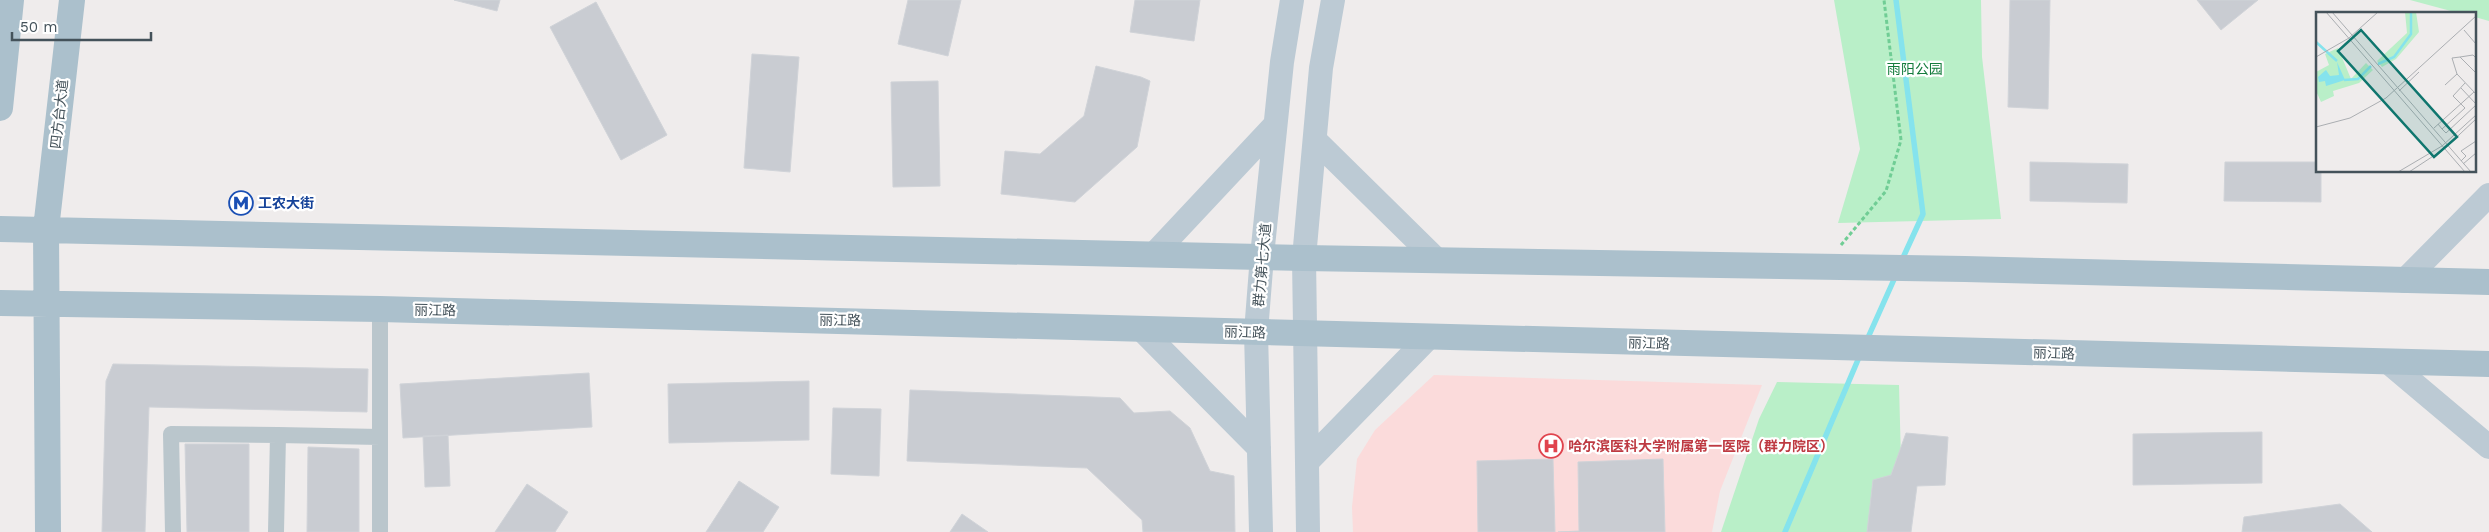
<svg xmlns="http://www.w3.org/2000/svg" width="2489" height="532" font-family="'Work Sans','Noto Sans SC',sans-serif">
<rect width="100%" height="100%" fill="#efecec"/>
<path fill="#fbdbdb" d="M1434,375L1762,385L1720,491L1712,532H1353L1352,507L1357,459L1375,430Z"/>
<path fill="#b9efc8" d="M1834,0H1981L1982,57L2001,219L1838,223L1860,149Z
M2410,0H2489V21L2475,17V14H2462Z
M1777,382L1899,385L1901,460L1893,532H1721L1759,419Z"/>
<g fill="none" stroke-linecap="round" stroke-linejoin="round">
<path stroke="#85e3ed" stroke-width="5.5" d="M1896,0L1923,214L1901,262
M1866,342L1896,275
M1785,532L1860,355"/>
</g>
<path fill="#c9ccd2" stroke="#d0d3d8" d="M454,0H500L497,11Z
M908,0H961L948,56L898,44Z
M1135,0H1200L1194,41L1130,32Z
M2010,0H2050L2048,109L2008,107Z
M2197,0H2258L2221,30Z
M596,2L667,135L621,160L550,27Z
M752,54L799,57L790,172L744,168Z
M1096,66L1141,77L1150,81L1137,147L1075,202L1001,194L1005,151L1040,154L1084,116Z
M938,81L940,186L893,187L891,82Z
M2030,162L2128,164L2127,203L2030,201Z
M2225,162H2318V171H2321V202L2224,201Z
M113,364L368,369L367,412L149,407L145,532H102L106,381Z
M589,373L592,427L403,438L400,384Z
M809,381V440L669,443L668,384Z
M910,390L1120,398L1134,413L1170,411L1190,428L1210,471L1234,476L1235,532H1143L1142,520L1087,468L907,461Z
M833,408L881,409L879,476L831,474Z
M2262,432V483L2133,485V434Z
M1906,433L1948,437L1945,485L1917,486L1911,532H1867L1873,480L1891,475Z
M448,435L450,486L425,487L423,436Z
M185,444H249V532H187Z
M308,447L359,449V532H307Z
M1553,459L1555,532H1478L1477,461Z
M1663,459L1665,532H1558L1579,531L1578,462Z
M739,481L779,507L763,532H706Z
M527,484L568,512L555,532H495Z
M2340,504L2372,532H2242L2244,517Z
M962,514L988,532H950Z"/>
<g fill="none" stroke-linecap="round" stroke-linejoin="round">
<path stroke="#70cd95" stroke-width="3" stroke-dasharray="4 2.5" stroke-linecap="butt" d="M1841,245L1886,191L1901,140L1884,0"/>
<path stroke="#bac6cc" stroke-width="16" d="M173,532L171,434L278,435
M276,532L278,435L380,437
M380,532V309"/>
<path stroke="#bccad4" stroke-width="24" d="M1315,140L1436,259
M1155,253L1275,125
M2404,281L2489,195
M1140,328L1259,448
M2388,362L2489,447
M1307,462L1429,337
M1261,532L1256,332L1262,256L1282,62L1292,0
M1308,532L1304,258L1321,68L1333,0"/>
<path stroke="#abc0cc" stroke-width="26" d="M0,108L11,0
M0,229L1304,258L1965,269L2489,282
M0,303L380,309L2489,364
M48,532L46,229L72,0"/>
</g>
<defs>
<g id="metro-ring" transform="scale(1.25)"><circle r="9.5" fill="#fff" stroke="#1a4fb4" stroke-width="1.5"/><path d="M-5.5 5V-5H-3L0 0L3-5H5.5V5H3V-.5L0 4L-3-.5V5Z" fill="#1a4fb4"/></g>
<g id="hospital-ring" transform="scale(1.25)"><circle r="9.5" fill="#fff" stroke="#e0444e" stroke-width="1.5"/><path d="M-5-5h3v3.5h4V-5h3V5h-3V1.5h-4V5h-3Z" fill="#e0444e"/></g>
</defs>
<g fill-rule="evenodd">
<use href="#metro-ring" x="241" y="203"/>
<use href="#hospital-ring" x="1551" y="446"/>
</g>
<g text-anchor="middle" dominant-baseline="central" stroke-width="4.5" stroke-linejoin="round" paint-order="stroke">
<g font-size="14" fill="#157c3d" stroke="#fff">
<text x="1915" y="69">雨阳公园</text>
</g>
<g font-size="14" fill="#44525a" stroke="#fff">
<text transform="translate(59 114) rotate(-84)">四方台大道</text>
<text transform="translate(1262 265) rotate(-85)">群力第七大道</text>
<text transform="translate(435 310) rotate(1)">丽江路</text>
<text transform="translate(840 320) rotate(1)">丽江路</text>
<text transform="translate(1245 332) rotate(2)">丽江路</text>
<text transform="translate(1649 343) rotate(2)">丽江路</text>
<text transform="translate(2054 353) rotate(2)">丽江路</text>
</g>
<g font-size="14" font-weight="bold" fill="#164399" stroke="#fff" text-anchor="start">
<text x="258" y="203">工农大街</text>
</g>
<g font-size="14" font-weight="bold" fill="#be3a42" stroke="#fff" text-anchor="start">
<text x="1568" y="446">哈尔滨医科大学附属第一医院（群力院区）</text>
</g>
</g>
<g transform="translate(2316 12)">
<rect width="160" height="160" fill="#efecec"/>
<path d="M89,0H100L103,20L80,47L66,55L61,49L91,21ZM22,36L35,67L50,51L57,58L43,71L17,79L18,84L5,90L0,79V60L13,53L9,42Z" fill="#b9efc8"/>
<path d="M21,50L29,68L10,74L9,69L3,70L2,65L10,58L14,64L23,63Z" fill="#85e3ed"/>
<path fill="none" stroke="#85e3ed" stroke-width="2.5" d="M0,30L21,49M62,52L78,45L95,22V0M28,68L42,67L55,54"/>
<path fill="none" stroke="#abaeb2" stroke-width="1" d="M10,0L149,160M16,0L155,160M148,18L160,32M0,45L33,26L62,0M144,45L157,43L160,46M160,61L144,45L136,46L141,62L160,82M129,73L141,62M145,76L160,92M83,79L103,60M122,112L126,117L149,96L137,84L149,71M0,115L34,106L70,86L160,4M118,116L158,80M126,117L130,121L160,93M145,149L150,144L145,139L160,129M147,152L160,141M82,160L126,134L160,103M93,160L128,137L160,107"/>
<path fill="#0f766e" fill-opacity="0.15" stroke="#0f766e" stroke-width="2.5" d="M45,18L141,125L118,145L22,39Z"/>
<rect width="160" height="160" fill="none" stroke="#44525a" stroke-width="2.5"/>
</g>
<path d="M12 32v8h139v-8" fill="none" stroke="#44525a" stroke-width="2.5"/>
<text x="20" y="32" font-size="15" fill="#44525a" stroke="#ffffff" stroke-width="4" paint-order="stroke">50 m</text>
</svg>
